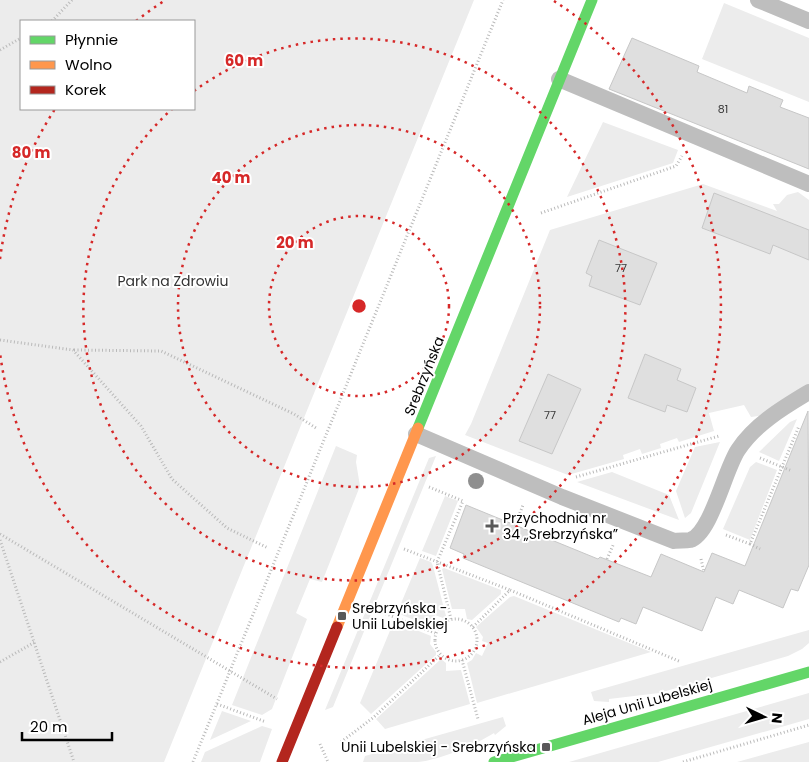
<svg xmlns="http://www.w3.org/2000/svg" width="809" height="762" font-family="Poppins,sans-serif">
<rect width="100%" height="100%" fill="#fff"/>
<path fill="#ececec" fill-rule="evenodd" d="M0,0H474L164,762H0ZM194,21V109H21V21Z
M724,3L809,38V102L702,59Z
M603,122L678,150L673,163L567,197Z
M703,184L777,211L773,204H779L787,195L798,192L809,200V385L765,415L751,417L744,405L709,413L714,431L679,442L677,438L660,444L661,448L642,454L640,449L623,455L624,459L568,475L465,435L471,424L550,230Z
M797,419L779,461L759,452L790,422Z
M720,442L691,513L685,518L676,491L695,447Z
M336,446L357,455L356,462L360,486L322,582L310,579L296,613L307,619L272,709L262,715L232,705Z
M436,456L333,707L325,710L429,458Z
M756,462L777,470L750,540L723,529L750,467Z
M612,472L669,495L679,520L577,482Z
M445,496L458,501L436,556L422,551Z
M420,558L431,562L433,566L446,616L443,618L435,615L429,626L397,613Z
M444,568L501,590V594L472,620L467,619L465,609H452L442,569Z
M514,596L651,652L477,703L467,663L472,660L476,653L482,656L488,643L482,641L483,637L476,627L510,597Z
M394,621L431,636L430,644L436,652V655L371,714L360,703Z
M809,630V643L802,649L788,656L659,693L609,699V702L594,701L591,692Z
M441,659L446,663V671L461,670L470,704L385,729L376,719Z
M809,693V719L658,762H569Z
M222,711L251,721L210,740Z
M503,717L506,726L495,735L494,733C475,745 440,760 418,762C400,762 381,762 363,762L365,756Z
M262,726L272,729L260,762H201L205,752Z
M809,742V762H737Z"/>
<path fill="#dfdfdf" stroke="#c7c7c7" d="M632,38L699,66L697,72L747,93L749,86L783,100L780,107L809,118V169L609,89Z
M714,193L809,230V260L773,245L770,254L702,228Z
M599,240L657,263L640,305L589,286L592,276L586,273Z
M645,354L681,369L677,380L696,388L687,412L667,405L665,412L628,398Z
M548,374L581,389L552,454L519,441Z
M808,411L809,565L798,591L791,589L783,608L739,590L733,604L716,597L702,631L643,607L636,624L621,618L619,622L463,558L464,554L450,548L466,505L598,559L600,557L651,577L661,554L704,572L712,553L745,566Z"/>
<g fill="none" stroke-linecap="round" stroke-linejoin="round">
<path stroke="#b9b9b9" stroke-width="3" stroke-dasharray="1 2.5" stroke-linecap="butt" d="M52,21L72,0
M0,50L21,38
M541,213L676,166L682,156
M0,340L73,350L141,426L172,479L227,528L268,548
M74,350L161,351L294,414L316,428
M760,458L792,471
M576,477L719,436
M429,487L463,501L437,562L451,619
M516,523L523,505
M0,534L277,699
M726,535L750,544L799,426
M0,540L74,762
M750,544L760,549
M404,549L510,590
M607,559L614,543
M701,559L704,572
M379,611L435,633
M435 640a21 21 0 1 1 42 0a21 21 0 1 1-42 0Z
M473,627L510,590L681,662
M462,660L478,719
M0,662L35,642
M217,704L266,722
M341,742L374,717L440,655
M320,744L328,762
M193,762L503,0
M683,762L809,725"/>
<path stroke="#bebebe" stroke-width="16" d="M758,0L809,21
M559,79L809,184
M416,434L562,497L674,541C679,540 685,541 690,540C711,534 725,469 738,450C755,424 784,407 809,392"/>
<path stroke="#63d668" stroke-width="11" d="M418,428L592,0
M494,762L809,672"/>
<path stroke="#ff974d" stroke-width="11" d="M337,627L418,428"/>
<path stroke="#b3261e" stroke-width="11" d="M282,762L337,627"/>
</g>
<circle fill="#8f8f8f" cx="476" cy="481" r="8"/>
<g fill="none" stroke="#d62828" stroke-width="2.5" stroke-dasharray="2.5 5">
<circle cx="359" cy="306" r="90"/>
<circle cx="359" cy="306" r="181"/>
<path d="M194 91A271 271 0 1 1 172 109"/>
<path d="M0 259A362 362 0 0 1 55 109M136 21A362 362 0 0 1 164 1M554 1A362 362 0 1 1 0 353"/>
</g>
<g fill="#595959" stroke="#fff" stroke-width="2">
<path d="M489.5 518.5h5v5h5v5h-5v5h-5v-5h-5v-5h5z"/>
<rect x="337" y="611" width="10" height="10" rx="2.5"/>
<rect x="541" y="742" width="10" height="10" rx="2.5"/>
</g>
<g text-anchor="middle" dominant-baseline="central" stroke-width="4" stroke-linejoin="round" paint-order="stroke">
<g font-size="11" fill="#383838">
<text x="723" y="109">81</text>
<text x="621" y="268">77</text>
<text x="550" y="415">77</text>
</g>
<g font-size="14" fill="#333" stroke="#fff">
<text x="173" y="281">Park na Zdrowiu</text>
</g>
<g font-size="14" fill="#000" stroke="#fff">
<text transform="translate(424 376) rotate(-68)">Srebrzyńska</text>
<text transform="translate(647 702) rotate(-16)">Aleja Unii Lubelskiej</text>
</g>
<g font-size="14" fill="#000" stroke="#fff" text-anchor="start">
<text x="503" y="518">Przychodnia nr<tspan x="503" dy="16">34 „Srebrzyńska”</tspan></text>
<text x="352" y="608">Srebrzyńska -<tspan x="352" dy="16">Unii Lubelskiej</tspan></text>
<text x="536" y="747" text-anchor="end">Unii Lubelskiej - Srebrzyńska</text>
</g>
</g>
<circle cx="359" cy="306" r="8" fill="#d62828" stroke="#fff" stroke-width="2.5"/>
<g font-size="15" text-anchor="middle" font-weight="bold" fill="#d62828" stroke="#fff" stroke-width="4" stroke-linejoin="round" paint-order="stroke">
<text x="244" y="66">60 m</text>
<text x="31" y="158">80 m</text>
<text x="231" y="183">40 m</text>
<text x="295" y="248">20 m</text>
</g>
<rect x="20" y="20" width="175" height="90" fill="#ffffff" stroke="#999999"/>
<rect x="30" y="36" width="25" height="8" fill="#63d668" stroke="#999999"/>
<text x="65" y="45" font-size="15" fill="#000000">Płynnie</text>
<rect x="30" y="61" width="25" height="8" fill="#ff974d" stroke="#999999"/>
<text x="65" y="70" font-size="15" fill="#000000">Wolno</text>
<rect x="30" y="86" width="25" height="8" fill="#b3261e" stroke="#999999"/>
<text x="65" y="95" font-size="15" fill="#000000">Korek</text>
<g transform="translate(764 717) rotate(95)" stroke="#ffffff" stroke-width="4" paint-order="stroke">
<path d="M0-4L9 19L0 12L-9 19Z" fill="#000000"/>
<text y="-8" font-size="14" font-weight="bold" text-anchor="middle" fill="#000000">N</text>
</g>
<path d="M22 732v8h90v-8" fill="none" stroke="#000000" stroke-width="2.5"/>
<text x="30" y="732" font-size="15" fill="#000000" stroke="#ffffff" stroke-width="4" paint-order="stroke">20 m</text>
</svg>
